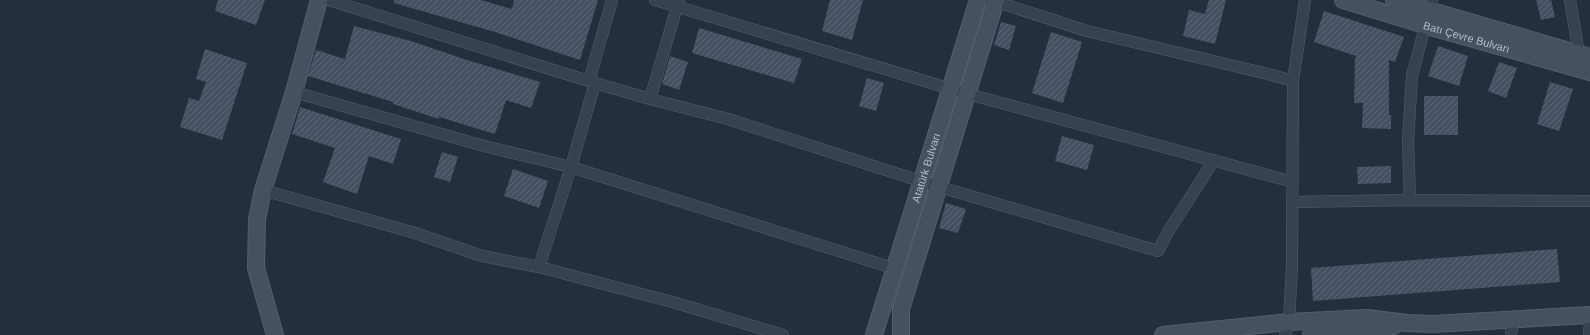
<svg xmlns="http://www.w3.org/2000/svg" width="1590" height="335" font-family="Arial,sans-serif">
<defs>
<pattern id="building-hatch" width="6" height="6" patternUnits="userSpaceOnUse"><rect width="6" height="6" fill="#455162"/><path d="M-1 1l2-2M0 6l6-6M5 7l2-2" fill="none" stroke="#5d6877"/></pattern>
</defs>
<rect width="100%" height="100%" fill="#242f3e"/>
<path fill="url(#building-hatch)" d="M218,0H265L256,25L215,11Z
M394,0H481L512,9L514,0H598L580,60L495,32L394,3Z
M830,0H863L852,40L822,31Z
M1209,0H1226L1215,44L1183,36L1189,10L1205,14Z
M1536,0H1551L1555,17L1541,20Z
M1324,11L1404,37L1395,62L1389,60V115H1391V129L1362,128L1363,103H1354L1355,60L1356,56L1314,42Z
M1001,22L1016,26L1009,50L994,45Z
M354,26L411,41L467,60L540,82L531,108L506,100L495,134L439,117V119L393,104V102L308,76L316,50L345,59Z
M699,28L802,59L794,83L692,53Z
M1051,32L1082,42L1063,103L1032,93Z
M1438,46L1468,56L1459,86L1428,76Z
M205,49L247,63L222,140L180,127L189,98L199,101L206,82L196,79Z
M670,56L688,62L679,90L662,84Z
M1499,62L1517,68L1506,98L1488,91Z
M867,78L884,83L876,111L859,106Z
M1550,82L1573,89L1559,131L1537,124Z
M1424,96H1458V135H1424Z
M300,107L401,139L393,164L369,156L357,194L323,182L335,148L292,134Z
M1062,136L1094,145L1087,170L1055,161Z
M442,152L458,157L450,182L434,177Z
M1391,166V183L1358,184L1357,167Z
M513,169L548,181L539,208L504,196Z
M946,203L966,209L958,233L939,228Z
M1557,249L1560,282L1313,301L1311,268Z"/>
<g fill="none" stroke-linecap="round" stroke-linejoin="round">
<g stroke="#565f6c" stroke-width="12">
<path id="street" d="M329,0L595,83L650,99L728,119L923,182L1158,251L1168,232L1214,160
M655,0L968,94L1293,182
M991,0L1087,31L1268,74L1293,81
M1570,0L1579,54
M589,81L612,0
M294,92L484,146L571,167L595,83
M650,99L679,0
M263,190L415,233L482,256L539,267
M1410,200L1408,141L1412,76L1432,0
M1293,202L1410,200L1590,201
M783,335L676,303L539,267L571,167L896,269
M1285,335L1289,322L1292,266L1293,81L1305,0
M1511,335L1513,320
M1589,335L1590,322"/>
</g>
<g stroke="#565f6c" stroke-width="18">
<g id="secondary">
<path id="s1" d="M1343,0L1424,25L1590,72"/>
<path d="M1394,0L1590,57"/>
<path d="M275,335L256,268L257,219L263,190L294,92L319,0"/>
<path id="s2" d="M874,335L978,0"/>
<path d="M901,335V309L996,0"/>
<path d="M1163,335L1289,322L1367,318L1407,323L1433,324L1590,315"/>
<path d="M1311,335L1357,333L1394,326"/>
</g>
</g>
<use href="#street" stroke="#38414e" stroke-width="11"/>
<use href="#secondary" stroke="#465061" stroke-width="16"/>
</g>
<g text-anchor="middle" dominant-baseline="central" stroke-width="3.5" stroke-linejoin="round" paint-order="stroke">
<g font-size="11" fill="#b4bcc9" stroke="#1d2633">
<text stroke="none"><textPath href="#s1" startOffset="129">Batı Çevre Bulvarı</textPath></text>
<text stroke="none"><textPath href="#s2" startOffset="175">Atatürk Bulvarı</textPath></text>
</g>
</g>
</svg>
